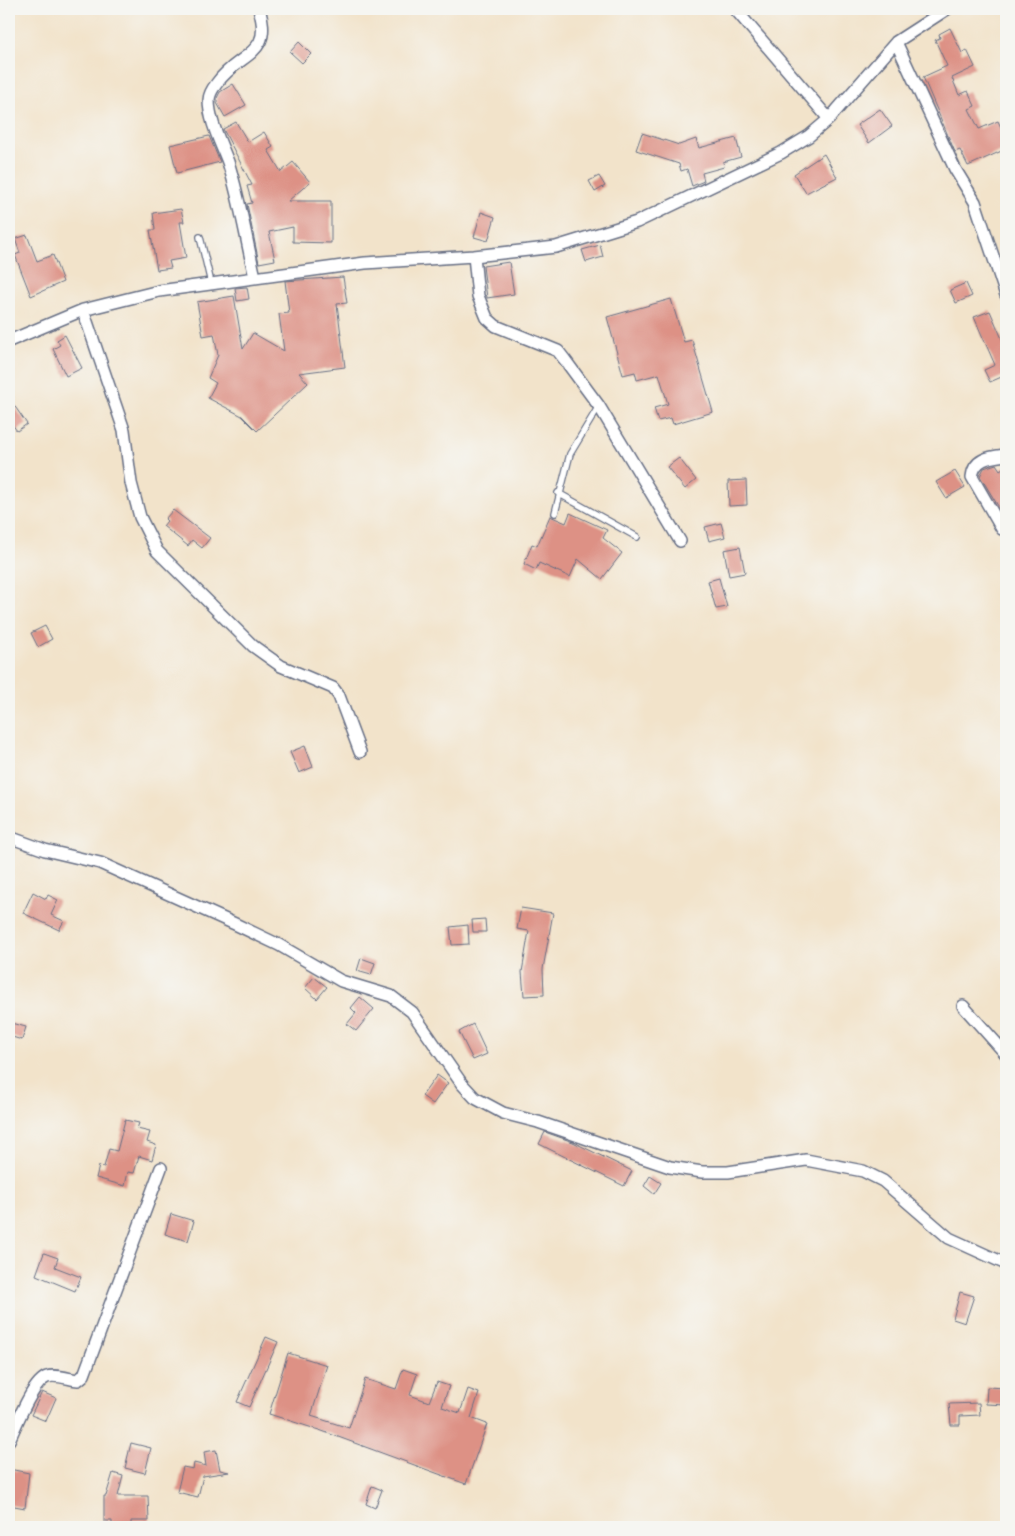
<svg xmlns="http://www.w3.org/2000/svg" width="1015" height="1536" font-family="Mynerve,sans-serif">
<rect width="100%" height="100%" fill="#f6f6f2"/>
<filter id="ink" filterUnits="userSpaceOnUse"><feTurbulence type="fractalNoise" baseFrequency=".02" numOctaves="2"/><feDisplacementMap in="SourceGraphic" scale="10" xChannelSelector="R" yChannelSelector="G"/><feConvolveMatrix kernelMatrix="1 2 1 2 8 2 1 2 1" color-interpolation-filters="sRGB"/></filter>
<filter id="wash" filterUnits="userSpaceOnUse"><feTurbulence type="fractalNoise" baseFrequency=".0096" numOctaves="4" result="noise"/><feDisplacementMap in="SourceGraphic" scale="20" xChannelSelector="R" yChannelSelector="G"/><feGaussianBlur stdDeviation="1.12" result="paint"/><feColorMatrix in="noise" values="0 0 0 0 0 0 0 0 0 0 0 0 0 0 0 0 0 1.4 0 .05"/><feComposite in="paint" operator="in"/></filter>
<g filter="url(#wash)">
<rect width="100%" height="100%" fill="#f2e3ca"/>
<g id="blocks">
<path fill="#dd9185" d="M950,28L962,53L967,50L975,67L952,78L959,95L968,91L975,106L969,109L979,129L998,121L1006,138V149L968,166L960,150L955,152L923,77L947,66L935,40L940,38L939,34Z
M299,42L311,54L302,63L290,52Z
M233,84L246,105L225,117L217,103V98L220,92Z
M880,109L892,126L869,143L857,125Z
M236,122L248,142L264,132L273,147L268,150L281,172L293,162L310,182L288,201H331V243L293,242V227L269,232L275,260L259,263L247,204L252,203L247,186L252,185L223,129Z
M642,133L679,145L696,139L699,148L736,138L741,157L723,162L724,167L702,173L704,181L692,186L687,169L681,171L679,164L636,150Z
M209,136L220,162L177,173L170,145Z
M824,154L837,177L806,193L794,174Z
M599,176L605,186L595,192L589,181Z
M181,209L184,222H180L186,258L169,261L171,268L157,270L150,230H155L153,213Z
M481,212L495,217L488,241L474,237Z
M27,235L37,261L53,255L63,282L31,296L15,255L20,253L15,239Z
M600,245L603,257L586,262L582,250Z
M509,262L514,294L487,298L483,266Z
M343,277L347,303L337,304L345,367L299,373L308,383L257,431L242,416L208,398L216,383L208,378L218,355L214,334L203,336L197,302L234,296L243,349L253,333L284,351L279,314L289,313L285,281Z
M966,283L972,296L956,303L950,290Z
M247,287L249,299L237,301L235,288Z
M671,299L684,342L692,340L713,412L673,424L671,418L658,421L654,408L668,404L659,374L637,380L635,372L623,375L607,317Z
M990,311L1006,348V375L990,382L984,370L995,365L974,317Z
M65,335L82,368L66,376L53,349L60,345L57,340Z
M9,398L27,424L17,431L9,420Z
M679,458L696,480L685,489L667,467Z
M996,464L1000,470L1006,466V519L980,476L984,468Z
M955,471L965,487L946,498L936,482Z
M746,480L747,505L729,506L728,481Z
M173,510L210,538L202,548L192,540L188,546L163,526L167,521L165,519Z
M570,513L607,530L603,538L622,553L602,579L578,559L570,577L539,563L536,570L524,564L532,544L537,546L550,516L566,523Z
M721,523L725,537L709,541L705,527Z
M740,547L745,573L729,576L724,550Z
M719,578L727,607L716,609L708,581Z
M45,626L52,639L38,647L31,633Z
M305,746L313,767L299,773L290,752Z
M33,892L46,899L48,895L58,900L51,915L64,921L59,930L23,913Z
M521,908L553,913L543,969L544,995L524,996L522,972L529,931L517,929Z
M485,919L486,932H473L472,920Z
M468,925L469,944L452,945L450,927Z
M361,958L375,963L371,975L357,971Z
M314,977L327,987L317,999L305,988Z
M360,997L374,1009L356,1031L347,1024L356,1013L351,1008Z
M11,1023L26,1027L22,1040L9,1036Z
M473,1024L487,1054L473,1060L459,1032Z
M437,1075L448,1083L433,1104L422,1096Z
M125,1120L139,1123L137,1129L150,1132L147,1142L156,1145L152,1160L139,1156L134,1173L128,1172L125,1186L96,1178L99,1166L104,1167L109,1149L117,1151Z
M545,1132L573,1142L632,1171L624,1186L539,1144Z
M650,1176L661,1183L654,1194L644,1186Z
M171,1214L194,1221L188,1241L165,1234Z
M44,1253L58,1258L55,1267L81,1277L75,1291L36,1275Z
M960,1292L974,1296L965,1323L953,1319Z
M266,1337L278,1342L249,1407L237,1402Z
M288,1353L327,1365L311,1416L349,1428L365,1379L396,1389L403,1369L417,1374L410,1395L429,1402L437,1382L449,1386L442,1407L460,1413L468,1389L479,1393L471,1418L487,1424L466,1484L322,1431L269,1414Z
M987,1387L1006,1388V1405L986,1404Z
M42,1392L56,1398L46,1421L31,1415Z
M979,1403L980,1415L960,1416V1425H951L949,1404Z
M131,1443L151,1448L145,1473L125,1468Z
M216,1450L220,1470L229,1472L203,1476L198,1497L177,1492L183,1467L193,1469L194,1463L206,1466L204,1452Z
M9,1469L29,1473L25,1508L9,1505Z
M113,1473L123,1476L118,1496H148L149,1521H131V1527H112V1521H104V1496H106Z
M372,1486L382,1490L375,1508L366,1504Z"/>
</g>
</g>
<g filter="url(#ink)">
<use href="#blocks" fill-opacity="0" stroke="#666e84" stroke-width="1"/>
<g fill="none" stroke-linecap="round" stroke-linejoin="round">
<g stroke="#666e84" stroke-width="8">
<path id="service" d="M200,237L211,283
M558,493L637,537
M555,513L570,454L599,406"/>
</g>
<g stroke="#666e84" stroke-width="14">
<path id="minor" d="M735,9L829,119
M896,42L955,169L975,202L1006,295
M474,256L478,296L487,318L496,326L558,351L565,360L599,406L680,541
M255,277C246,239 240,199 228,162C221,143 209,121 209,100C209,94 213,88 217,83C239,52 274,56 259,9
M83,310L124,430L131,483L140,517L157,551L253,646L281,666L333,688L339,696L360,752
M9,341L83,310L159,291L365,263L474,256L556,247L637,222L781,153L809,136L829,119L896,42L947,9
M1002,529L972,477C974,458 990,457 1006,455
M9,837L45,850L100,863L235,924L279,945L341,981L391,996L412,1012L462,1084L475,1098L503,1113L538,1122L670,1167L702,1172H728L806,1160L863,1171L883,1181L949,1238L1006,1264
M963,1006L1006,1054
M9,1440C16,1426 32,1382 47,1377C55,1374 69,1379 78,1380L84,1375L161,1168"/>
</g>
<use href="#service" stroke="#fff" stroke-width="5.5"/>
<use href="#minor" stroke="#fff" stroke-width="11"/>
</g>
</g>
<rect width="1015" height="1536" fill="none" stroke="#f6f6f2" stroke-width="30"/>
</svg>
